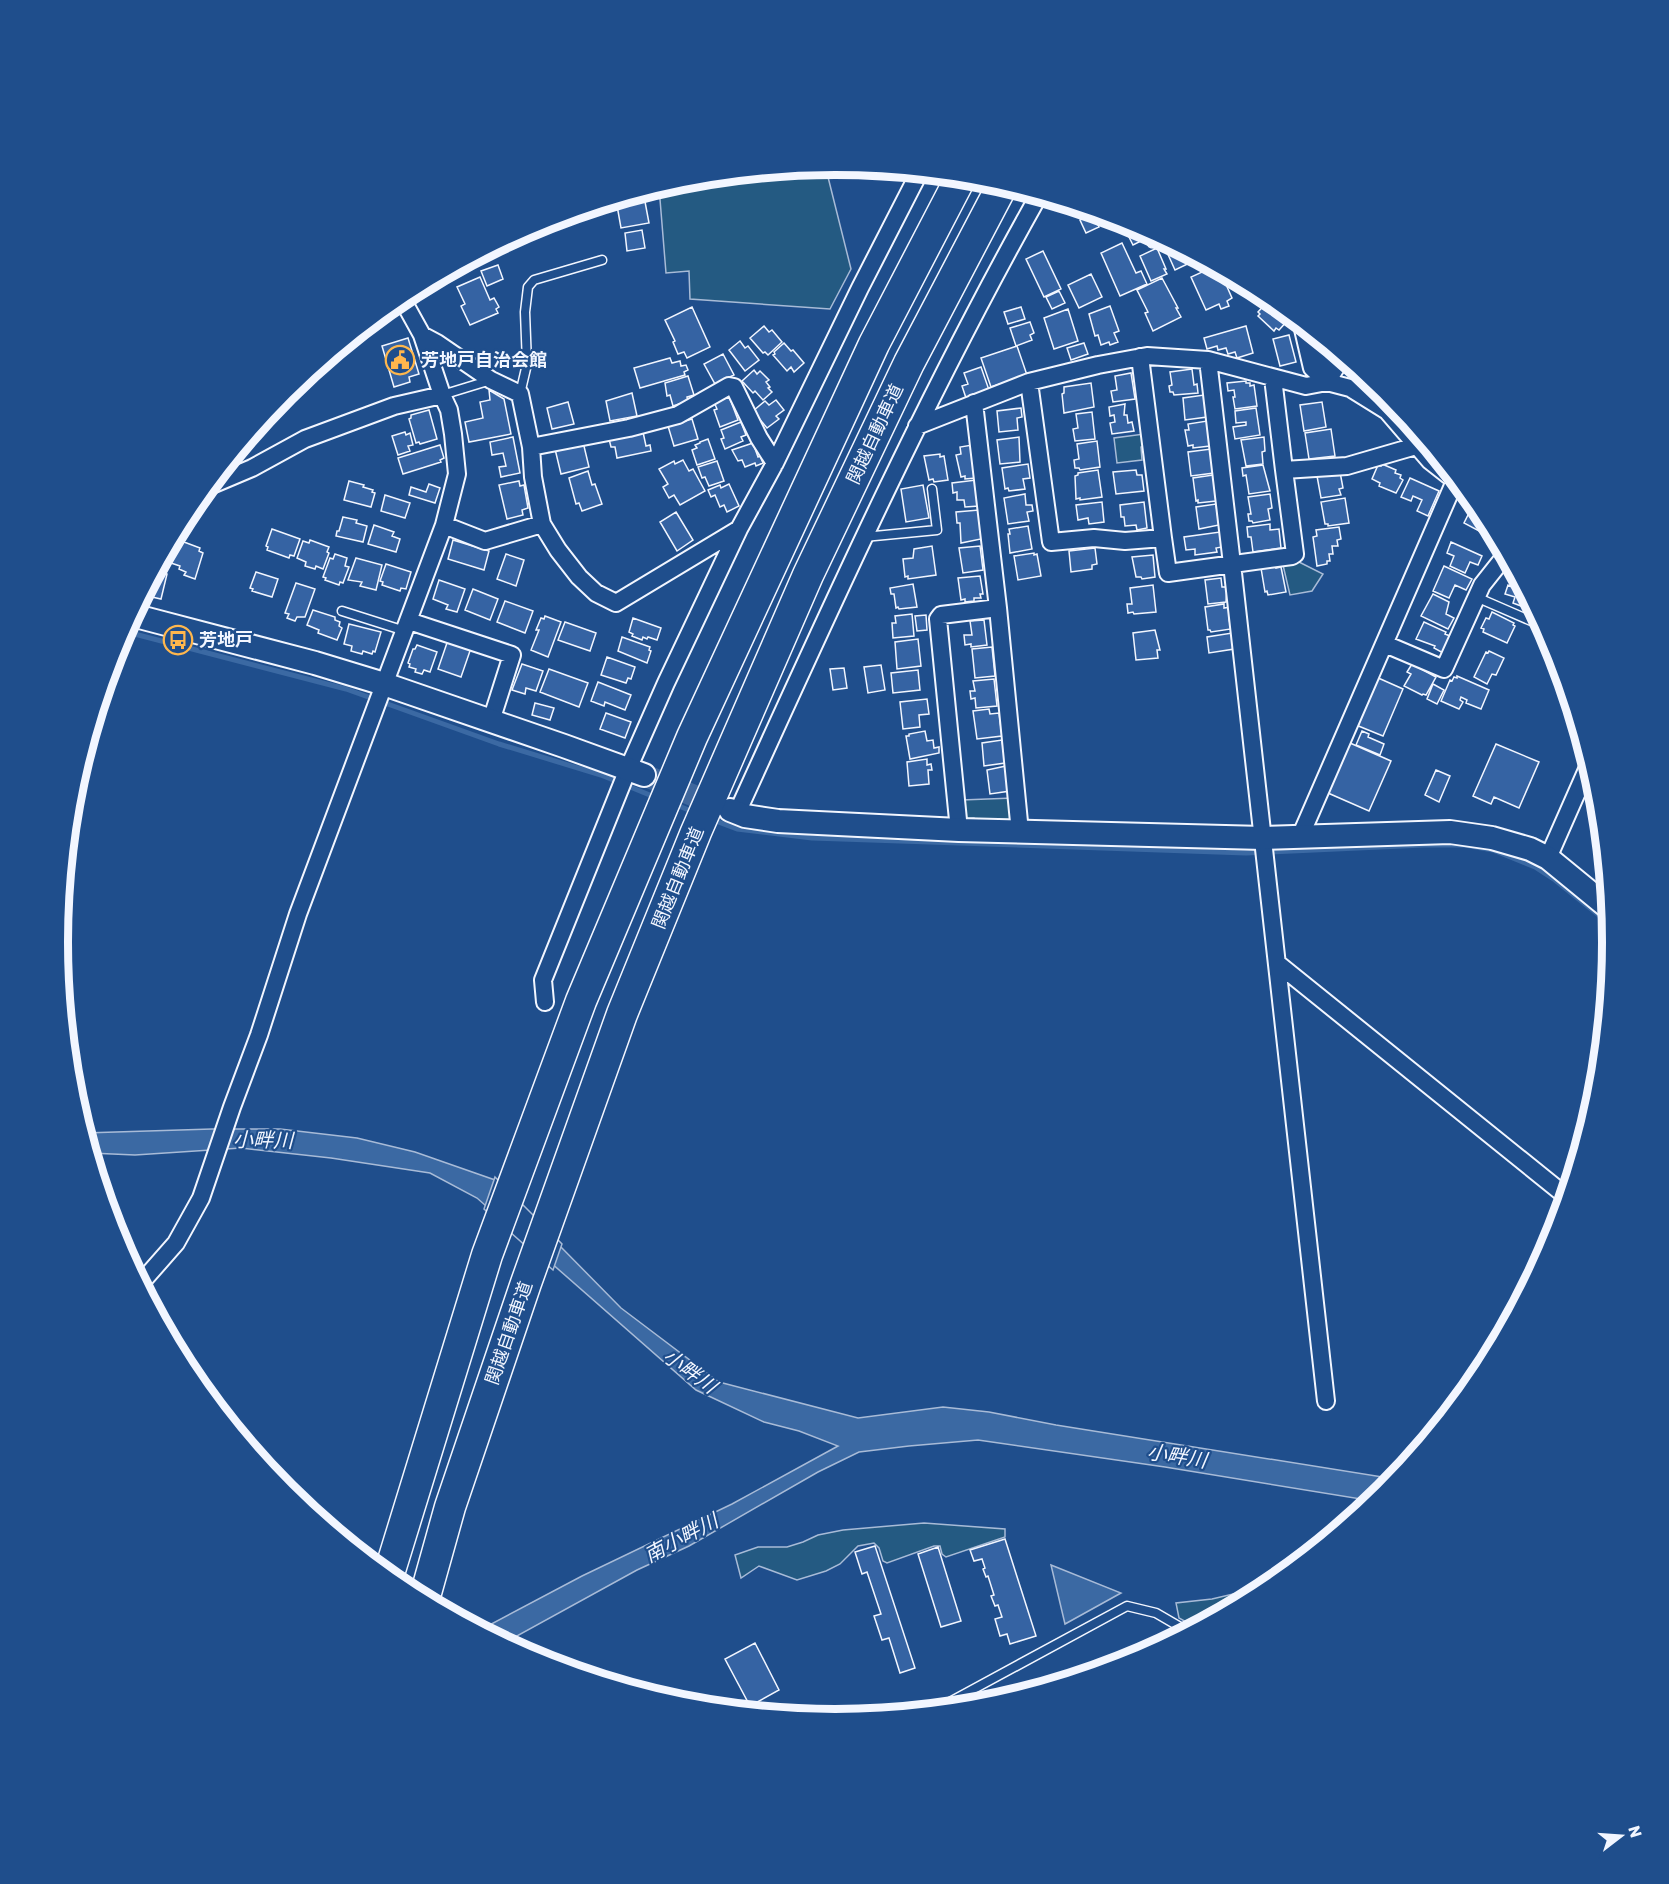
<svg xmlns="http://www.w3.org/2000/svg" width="1669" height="1884" font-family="Rubik,'Noto Sans JP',sans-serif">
<rect width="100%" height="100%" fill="#1f4e8c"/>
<path fill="#245a82" stroke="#a8bbd7" stroke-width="1.5" d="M825,165L851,269L830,309L690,299L689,271L666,273L659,187L683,179Z
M1144,434L1145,446L1141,447L1142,460L1117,463L1114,438Z
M1299,562L1323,574L1312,591L1290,595L1283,565Z
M1013,798L1014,815L1010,821L975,822L974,818L963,819L962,800Z
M924,1523L1005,1529V1537L946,1557L942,1554L940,1546H934L887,1563L883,1561L879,1548L874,1543L858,1546L840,1564L826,1571L797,1580L759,1566L741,1578L735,1555L758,1547H787L803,1542L818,1535L843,1530Z
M1267,1586L1266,1589L1195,1627L1179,1618L1176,1603L1212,1599Z"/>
<path fill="#3b69a3" stroke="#a8bbd7" stroke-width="1.5" d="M212,1129H280L357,1138L415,1152L495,1180L621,1308L719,1382L858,1418L943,1407L989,1412L1056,1425L1395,1479L1384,1492L1373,1501L1165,1467L978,1440L909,1446L859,1452L818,1472L689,1546L637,1570L504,1643L480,1630L582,1576L732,1504L838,1446L799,1431L764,1422L696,1390L477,1198L430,1173L331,1158L241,1148L135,1155L90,1153L84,1133Z
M1051,1565L1121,1593L1065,1624Z"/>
<path fill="#1f4e8c" stroke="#a8bbd7" stroke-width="1.5" d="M495,1177L562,1244L553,1270L484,1209Z"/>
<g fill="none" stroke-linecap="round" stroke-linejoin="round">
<path stroke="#3b69a3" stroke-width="5" d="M123,631L346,689L499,744L601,775L657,798
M674,804L696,813
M713,820L737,829L812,838L1246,853L1424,845H1465L1493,850L1535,867L1555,880L1610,924"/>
</g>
<path fill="#3563a3" stroke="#f2f6ff" stroke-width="1.5" d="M643,191L649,223L621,228L616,200Z
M1092,214L1099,227L1086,233L1080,220Z
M1121,221L1132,224L1153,235L1133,245Z
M642,230L645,248L627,251L625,233Z
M1122,243L1136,273L1141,271L1147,284L1120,296L1101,253Z
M1174,246L1198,259L1175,270L1166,250Z
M1157,248L1166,269H1164L1167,274L1151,281L1140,256Z
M1043,251L1061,289L1044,297L1026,259Z
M498,265L503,279L487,286L481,271Z
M1213,267L1220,271L1232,298L1227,301L1229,306L1221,309L1219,304L1206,310L1191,277Z
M1091,274L1102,297L1079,308L1068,285Z
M438,277L441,285L419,295L416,288Z
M480,277L490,300L494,298L499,307L496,309L498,313L470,325L461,306L465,304L457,287Z
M1162,278L1178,308H1176L1181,317L1153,331L1145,313L1148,312L1137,290Z
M1251,287L1266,295L1258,304L1245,293Z
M1059,291L1065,303L1052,309L1046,297Z
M1268,301L1288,320L1279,330L1276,328L1274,331L1258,316L1260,314L1258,312Z
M1110,306L1119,331L1114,333L1118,342L1110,345L1109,342L1101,345L1098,335L1095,336L1089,314Z
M692,307L710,347L687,358L684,352L678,354L673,342L675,341L665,320Z
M1021,307L1025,319L1008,324L1004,312Z
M1068,309L1078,341L1054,349L1044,318Z
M1030,322L1034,333L1030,335L1032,340L1016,346L1010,328Z
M764,326L769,332L772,330L782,342L768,355L765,352L763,353L750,338Z
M1246,326L1253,353L1237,358L1235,352L1228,354L1226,348L1218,350L1217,346L1207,349L1204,338Z
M1289,335L1296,362L1280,366L1273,339Z
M408,338L419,374L409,377L410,382L394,387L382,346Z
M740,341L745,348L748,346L759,360L745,371L729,350Z
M784,343L791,351L793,350L804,363L794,372L791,367L787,371L773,355L775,354L774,352Z
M1084,343L1088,354L1071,360L1067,348Z
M1017,346L1027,375L991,387L981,358Z
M723,354L734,375L715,384L704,364Z
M670,358L672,363L680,361L681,366L686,365L688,370L684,372L685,375L640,388L634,368Z
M981,367L989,390L966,398L962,386L968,384L964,373Z
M1192,369L1194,385L1197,384L1198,393L1174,395L1173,392H1170L1169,386L1172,385L1170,372Z
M754,370L757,374L760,371L769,380L766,382L770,387L768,388L772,392L763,400L755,391L753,393L742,381Z
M1131,373L1135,399L1113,402L1111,391L1117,390L1115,376Z
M688,376L694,395L687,397L688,401L673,406L670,395L667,396L665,383Z
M1246,381V383H1250V386L1254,385L1257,406L1235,409L1233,397H1235L1234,390L1228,391L1227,383Z
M1091,383L1094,407L1064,413L1062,394L1064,393V387Z
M489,390L504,399L511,434L469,442L465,422L483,418L480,402L490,400Z
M632,393L637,416L610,421L606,401Z
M1204,395L1207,417L1185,420L1183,398Z
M729,396L738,420L720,427L714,410L717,409L714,402Z
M776,400L784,410L776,416L779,419L767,428L753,411L765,401L769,405Z
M568,402L574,424L552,429L547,408Z
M1322,402L1326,427L1304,431L1300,405Z
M1125,404L1124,415H1127L1128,423L1132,422L1134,431L1112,434L1110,423L1115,422L1114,415L1110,416L1109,407Z
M1021,408L1022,417L1017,418L1018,430L999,432L997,411Z
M1256,408L1260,435L1235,439L1233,427L1246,425V422L1236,423L1235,411Z
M429,410L437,439L420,444L419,442L416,443L409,419L411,418V415Z
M1092,412L1095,439L1075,441L1073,429L1078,428L1076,414Z
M692,419L698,439L674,446L668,426Z
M1207,421L1210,446L1193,448V445L1188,446L1185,430H1189L1188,424Z
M741,422L746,435L741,437L743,441L725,449L721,439L724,438L721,430Z
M1331,429L1335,456L1309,459L1305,433Z
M405,432L406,435L410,433L413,445L408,446L410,451L398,455L392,436Z
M643,432L646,446L650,445L651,451L617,458L615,447H611L609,439Z
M513,437L520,473L501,477L499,467L506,466L503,453L492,455L490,442Z
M1019,437L1020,462L1000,464L997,440Z
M1264,437L1265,451L1262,452L1263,464L1246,466L1241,440Z
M708,439L715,459L697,465L692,450L697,448L695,445L700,443V442Z
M1097,441L1100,467L1080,470L1079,468H1075L1074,460L1079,459L1077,444Z
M583,442L589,467L561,474L555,449Z
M753,443L758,457L760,456L763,463L756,466L755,463L745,467L742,460L738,461L732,450Z
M440,445L444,458L440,460L441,462L403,474L398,458Z
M972,445L976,478L965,479V476L961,477L956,455L961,454L960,447Z
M1211,449L1214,473L1191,476L1188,452Z
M940,454V457L944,456L948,480L934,482L933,479L929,480L924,456Z
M683,460L689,471L693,469L705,491L680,505L674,495L669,498L663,487L668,484L659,469L674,461L675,464Z
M717,461L724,481L709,486L705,477L702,478L698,467Z
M1028,464L1030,478L1023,479L1025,489L1009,491L1008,488L1005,489L1002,468Z
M1382,464L1396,470L1395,473L1401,475L1400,478L1403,480L1396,493L1379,486L1380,483L1372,479L1378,465L1381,466Z
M1263,465L1270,491L1249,494L1246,475L1243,476L1242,468Z
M1098,470L1102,497L1080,500V498L1076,499L1075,476L1078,475V473Z
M1136,470L1137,475H1142L1144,491L1116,494L1113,472Z
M588,471L592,485L595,484L602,504L582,511L579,503L576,504L569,478Z
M1340,472L1343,488L1339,489L1341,495L1321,498L1317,476Z
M1213,475L1216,501L1198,503V500L1196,501L1193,478Z
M1410,478L1439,491L1428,516L1417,511L1422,500L1413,496L1411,501L1401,497Z
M976,480L979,506L965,507L964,500H957V492L953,493L952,483Z
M349,481L364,485L363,487L373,490L372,492L375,493L371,507L344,500Z
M519,481L520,486L524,485L528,508L522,510L523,515L507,519L499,485Z
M429,484L440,488L435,503L409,495L411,487L426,492Z
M729,484L739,506L727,512L724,505L720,507L715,495L711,497L708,490L720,485L721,488Z
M923,485L929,518L906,522L901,489Z
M1025,494L1026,505H1032L1033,511L1027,512L1029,521L1008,524L1004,498Z
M1270,494L1272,508L1268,509L1270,520L1253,523L1252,521H1249L1248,514H1251L1248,497Z
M385,495L410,503L405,518L381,511Z
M1345,498L1349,523L1328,526V524H1325L1321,502Z
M1102,502L1104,522L1089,524L1088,518L1078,520L1076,505Z
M1144,502L1147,528L1137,530L1136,525L1125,526L1124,517H1121L1120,505Z
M1216,504L1219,525L1199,529L1196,507Z
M1473,505L1481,510L1496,540L1464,523Z
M979,510L981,539L961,543L960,523H957L956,512Z
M676,512L693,540L677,551L660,522Z
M343,517L357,520L356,523L367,526L363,542L336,536L337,531H339Z
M1270,524V530L1279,529L1281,548L1253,552L1251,537H1248L1247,527Z
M374,525L394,532L392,536L400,539L396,552L368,544Z
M1028,526L1032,549L1010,553L1008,534H1010L1009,529Z
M1339,527L1341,539L1337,540L1338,546H1332L1333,554H1329L1330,561H1327V564L1317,566L1313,537L1317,536L1316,530Z
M272,529L300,539L294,556L290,555L289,558L267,550L268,547L266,546Z
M1220,532L1222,547L1216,548L1217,552L1195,555V549L1186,550L1184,537Z
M174,536L185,539L184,542L200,548L199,551L203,553L195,579L184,575L186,572L179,569L180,566L162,560Z
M310,540L329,547L327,552L329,553L323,569L316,566L315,569L305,566L306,562L297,558L303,541L309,543Z
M453,540L489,551L484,570L448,559Z
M1451,542L1482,556L1478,565L1470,562L1465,573L1450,566L1454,556L1447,553Z
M932,546L936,575L908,579V576L905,577L903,559L913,558L914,549Z
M980,546L983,570L963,573L959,548Z
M1095,548L1097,564L1092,565V569L1071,572L1069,551Z
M1034,553V555L1037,554L1041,576L1018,580L1014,556Z
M335,554L347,558L345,566L349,567L343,583L340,582L339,585L325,580L326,578L323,577L330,558L333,559Z
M506,554L524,560L516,586L497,579Z
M1153,555L1155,577L1142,579L1141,577H1136L1132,557Z
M356,558L382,565L376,590L360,586L362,582L348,580Z
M386,564L411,572L406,589L401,588L400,591L382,585L383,582L380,581Z
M1276,565V568L1281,567L1286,592L1268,595L1267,591L1265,592L1261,568Z
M1444,566L1472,579L1466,590L1455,585L1449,598L1433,591Z
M155,571L167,574L161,599L143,595Z
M256,572L278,579L272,597L252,591L253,589L250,588Z
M1514,573L1529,599L1527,603L1523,602L1521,606L1513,603L1515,597L1505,594L1508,585L1514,588L1517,582L1512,579Z
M980,576L983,594H980L981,598H974V601L965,602V599L961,600L958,578Z
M1221,578L1222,587H1227L1226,602L1208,604L1205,580Z
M439,580L465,589L457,612L446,609L448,605L433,599Z
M296,583L315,589L305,617H297L295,621L287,618L289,614L285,613Z
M913,584L917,607L899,609L898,607L896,608L894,594H891L890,588Z
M1153,585L1156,612L1134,614L1133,612L1128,613L1127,604H1132L1130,588Z
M473,589L498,599L490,620L465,610Z
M1433,594L1449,602L1446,614L1454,618L1448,629L1421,616Z
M505,601L533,611L525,633L497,622Z
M1224,604V608L1230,607L1232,619H1229L1231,629L1211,632L1210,630H1208L1205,607Z
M313,610L335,617V620L340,622L339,626L342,628L337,640L318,633L319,630L307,625Z
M1492,612L1514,623L1513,625L1515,626L1507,643L1483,632L1484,629L1481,628L1486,618L1489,619Z
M912,614L914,636L893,638L892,623H896L895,616Z
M926,615L927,630L917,631L915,616Z
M545,616L561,622L548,657L531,650L539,630H536L541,618L544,619Z
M633,618L661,628L657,640L648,637L647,639L643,637L642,640L632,636L633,634L629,632Z
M984,620L987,645L971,647V644L965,645L964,635H972L970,621Z
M565,622L596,633L590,651L558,640Z
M1424,622L1446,632L1445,634L1450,636L1443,653L1434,648L1435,646L1416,639Z
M349,624L381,632L375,652L373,651L372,654L363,651L362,654L351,651L352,646L344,644Z
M1155,630L1160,650H1157L1158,658L1136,660L1133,633Z
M1232,633L1234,649L1209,653L1207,637Z
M622,637L650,647L649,650L651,651L647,663L618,651Z
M918,639L921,666L897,669L895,642Z
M448,640L471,648L461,677L438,669Z
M417,645L437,652L430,672L424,670L422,674L415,672L416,669L409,667L410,664L408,663L413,649H415Z
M992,647L995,676L975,678L972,649Z
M1489,651L1504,658L1496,675L1492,674L1487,684L1474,677L1486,652L1488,653Z
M607,657L635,667L631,679L628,678L626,683L601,675Z
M522,664L543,671L536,691L526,688L525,694L512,690Z
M1412,664L1436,677L1426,695L1423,694L1422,695L1404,686L1411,674L1407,672Z
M881,665L885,690L868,693L864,667Z
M844,668L847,688L833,690L830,669Z
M549,669L588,683L579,707L540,692Z
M918,670L920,690L893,693L891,673Z
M1457,676L1489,690L1481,709L1466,703L1467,700L1461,697L1460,700L1463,702L1459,709L1441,701L1450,680L1452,681L1454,677L1457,678Z
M1376,677L1403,689L1383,736L1356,725Z
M994,679L997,706L976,708L975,698L971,699L970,691H975L973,681Z
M598,682L631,695L625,710L605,702L604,706L591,701Z
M1433,684L1444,690L1437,704L1427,699Z
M927,699L929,714L919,715L920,727L903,729L900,702Z
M535,703L554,708L550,720L532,715Z
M989,709L990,714L999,713L1002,736L977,739L973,711Z
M606,713L631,722L625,738L600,729Z
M925,731L927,741L933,740L934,748L939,747V753L910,759L906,736H909V734Z
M1362,731L1369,734L1368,737L1384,744L1380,755L1356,745Z
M1002,740L1005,763L984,766L982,743Z
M1350,743L1391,761L1369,811L1328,793Z
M1496,744L1539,762L1519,808L1494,797L1491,804L1473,796Z
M927,759V765L931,764L932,770H928L929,784L909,786L907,762Z
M1006,766L1010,791L990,794L987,770Z
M1436,770L1450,776L1439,802L1425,795Z
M1005,1539L1036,1636L1010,1644L1007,1634L1000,1636L995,1619L1002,1617L998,1605L995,1606L991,1596L994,1595L988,1576L986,1577L983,1569L985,1568L982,1559L974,1561L970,1550Z
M875,1546L915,1668L900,1673L889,1638L882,1640L874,1616L881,1614L867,1572L862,1574L855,1552Z
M938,1547L961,1621L941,1627L918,1554Z
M755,1643L779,1690L750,1706L725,1659Z"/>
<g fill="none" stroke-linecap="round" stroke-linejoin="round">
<path stroke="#3f679d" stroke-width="22" stroke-dasharray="22 11" stroke-linecap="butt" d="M644,775L723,808"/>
<g stroke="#f2f6ff" stroke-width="11">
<path id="lane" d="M1100,218L1105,215
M1152,243L1160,239
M520,394L527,364L525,312L528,287L534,280L602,260
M442,395L491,380
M864,537L937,530L932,489
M1476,597L1543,626
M342,611L405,631
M935,1710L1127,1606L1156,1613L1187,1631"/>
</g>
<g stroke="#f2f6ff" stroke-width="20">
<path id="street" d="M1302,325L1312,368L1327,382
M422,335L437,343L491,380L520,394L531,447L533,477L542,524L558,550L579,577L596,593L616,603L739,529
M1322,341L1327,382
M1140,357L1163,538
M1208,360L1232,564L1326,1401
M1273,378L1284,470
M1029,382L1051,542L1094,538L1125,541L1163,538L1168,573L1292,556L1295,554L1284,470L1347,466L1416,446
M1327,382L1338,364V354
M974,403L998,608L1020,832
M917,426L1029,382L1098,365L1147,356L1208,360L1306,386L1327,382L1350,388L1387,411L1430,461L1458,483
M531,447L629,428L678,415L729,386L734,387L759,438L775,463
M207,487L252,468L305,439L394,406L442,395
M444,525L485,541L542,524
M409,621L512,655L491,721
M1385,644L1444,669L1482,585L1505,556
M737,813C832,604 926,396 1039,195
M959,830L938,619L941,615L998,608
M1300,837L1455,481
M1548,858L1589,765
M1277,963L1566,1196
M545,1002L543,980L628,769L666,683L739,529L775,463L860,288L919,173
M140,1284L176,1243L201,1198L232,1107L259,1035L298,914L444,525L457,474L453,434L449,410L442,395L422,335L401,297"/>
</g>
<g stroke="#f2f6ff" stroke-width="26">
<path id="secondary" d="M132,615L315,663L384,684L564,746L644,775
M730,810L745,816L778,821L959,830L1263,838L1450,832L1492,838L1530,849L1548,858L1609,908"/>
</g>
<g stroke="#f2f6ff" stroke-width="33">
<path id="highway" d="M388,1577L487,1255L581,1001L692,737L874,344L961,177
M424,1600L450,1507L526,1283L622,1014L696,832L808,575L909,363L1003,184"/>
</g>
<use href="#lane" stroke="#1f4e8c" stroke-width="8"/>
<use href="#street" stroke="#1f4e8c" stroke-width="16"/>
<use href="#secondary" stroke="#1f4e8c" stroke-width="22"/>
<use href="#highway" stroke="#1f4e8c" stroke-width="30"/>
</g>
<defs>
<g id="civic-ring" transform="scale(1.5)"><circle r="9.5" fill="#1f4e8c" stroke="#ffb74d" stroke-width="1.5"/><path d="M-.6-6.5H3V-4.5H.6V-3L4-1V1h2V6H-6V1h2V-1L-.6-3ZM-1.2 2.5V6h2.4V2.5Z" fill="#ffb74d"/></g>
<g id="bus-ring" transform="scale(1.5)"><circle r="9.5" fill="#1f4e8c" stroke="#ffb74d" stroke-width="1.5"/><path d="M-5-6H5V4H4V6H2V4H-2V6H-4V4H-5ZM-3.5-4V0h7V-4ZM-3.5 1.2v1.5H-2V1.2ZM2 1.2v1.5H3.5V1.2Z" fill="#ffb74d"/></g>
</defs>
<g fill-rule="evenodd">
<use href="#civic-ring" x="400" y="360"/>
<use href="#bus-ring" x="178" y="640"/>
</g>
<g text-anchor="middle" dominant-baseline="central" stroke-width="4.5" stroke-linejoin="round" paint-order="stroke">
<g font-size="18" font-weight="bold" fill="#f2f6ff" stroke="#1f4e8c" text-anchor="start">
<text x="421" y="360">芳地戸自治会館</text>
<text x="199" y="640">芳地戸</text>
</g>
<g font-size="18" fill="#f2f6ff" stroke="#1f4e8c">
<text transform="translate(875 434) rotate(-65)">関越自動車道</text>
<text transform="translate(678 878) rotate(-68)">関越自動車道</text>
<text transform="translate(509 1333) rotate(-71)">関越自動車道</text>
</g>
<g font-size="20" font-style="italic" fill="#f2f6ff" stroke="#1f4e8c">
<text transform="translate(263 1140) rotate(1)">小畔川</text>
<text transform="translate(690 1371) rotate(36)">小畔川</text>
<text transform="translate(1177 1456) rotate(9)">小畔川</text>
<text transform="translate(681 1538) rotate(-28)">南小畔川</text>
</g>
</g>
<path d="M0 0H1669V1884H0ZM68 942a767 767 0 1 1 1534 0a767 767 0 1 1-1534 0Z" fill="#1f4e8c" fill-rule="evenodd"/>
<path fill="none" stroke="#f2f6ff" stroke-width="8" d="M68 942a767 767 0 1 1 1534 0a767 767 0 1 1-1534 0Z"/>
<g transform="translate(1621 1836) rotate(73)" stroke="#1f4e8c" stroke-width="4.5" paint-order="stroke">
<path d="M0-4.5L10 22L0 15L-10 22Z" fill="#f2f6ff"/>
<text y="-9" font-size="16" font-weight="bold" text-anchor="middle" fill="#f2f6ff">N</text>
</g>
</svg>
